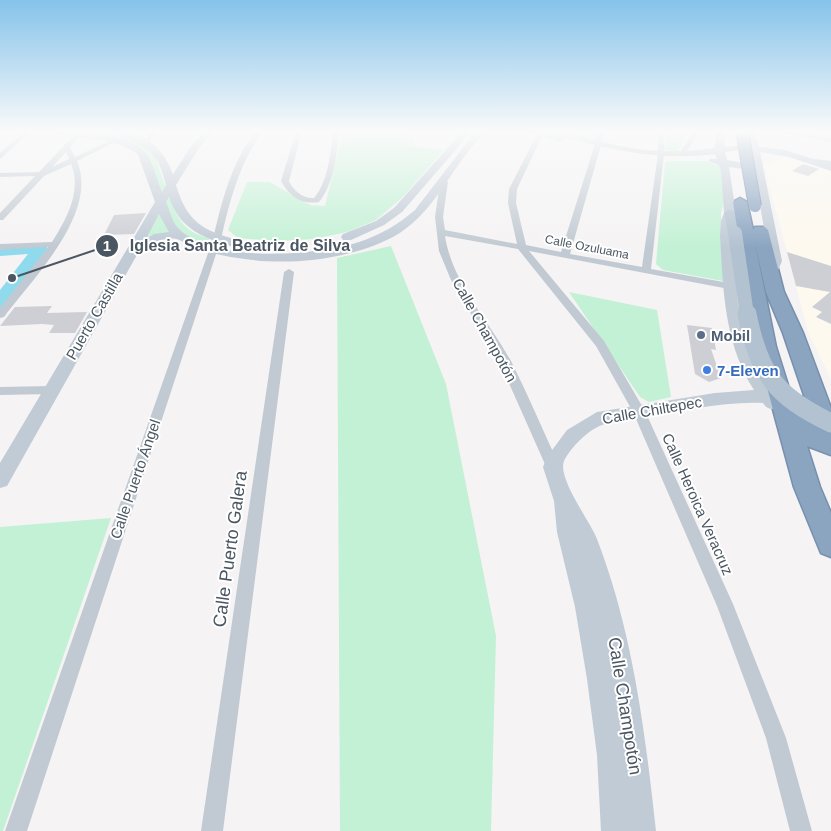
<svg xmlns="http://www.w3.org/2000/svg" width="831" height="831" font-family="Arial,sans-serif">
<rect width="100%" height="100%" fill="#f5f3f3"/>
<path fill="#fdf9ef" d="M788,156L831,171V380L808,332L764,165Z"/>
<path fill="#c3f1d5" d="M63,131C80,131 133,134 146,145C153,150 156,160 159,168C166,186 172,213 186,227C192,233 202,236 210,239L202,243L181,234L140,242L164,203L144,151L141,148L132,143Z
M343,131H416L412,145L444,150L403,197L376,220L347,232L313,239L277,241L238,238L228,230L247,182H270L310,205L325,206Z
M666,131H690L677,152L664,150Z
M670,161H705L721,166L726,189L721,214L723,281L663,270L656,264L665,163Z
M391,246L446,384L496,636L491,831H340L337,258Z
M569,292L657,310L671,397L649,402L640,397Z
M111,518L3,831H0V527Z"/>
<g fill="none" stroke-linecap="round" stroke-linejoin="round">
<path fill="#90daee" fill-rule="evenodd" d="M40,244L46,246L48,249L6,306L0,308V290L28,254L0,256V246Z"/>
</g>
<path fill="#cdcfd5" d="M803,164L819,169L808,176L792,171Z
M146,213L134,234L104,235L114,215Z
M787,252L831,266V324L816,317L822,312L812,307L830,292L796,286Z
M52,306L47,313L87,312L75,333H49L54,325L42,324L0,326L15,307Z
M687,325L712,328L716,350L711,349L721,378L709,382L695,374Z"/>
<g fill="none" stroke-linecap="round" stroke-linejoin="round">
<g stroke="#7690ad" stroke-width="3">
<path id="highway" d="M740,198L747,202L753,230L755,227H765L768,230L784,292L803,333L831,408V455L807,446L820,487L831,513V557L821,553L794,487L756,347L733,202ZM754,239L766,292L783,333L805,398L799,396L792,398L776,347Z"/>
</g>
<path fill="#c1cad2" fill-rule="evenodd" d="M25,131H32L0,159V153Z
M78,131H85L70,147L75,157L122,135L127,136L77,161C99,213 33,278 4,317L0,318V308L48,247L0,250V244L52,242C67,218 82,191 71,164L44,176L3,220H0V213L35,176L0,177V173L39,172ZM66,152L69,159L52,167Z
M95,131H101L97,135L94,133Z
M151,131H157L149,143H145Z
M256,131H263C239,164 230,200 221,239L27,831H5L213,239C222,201 231,163 256,131Z
M296,131H302L289,181C293,190 303,199 314,198C328,182 331,152 333,131H339C337,154 334,184 319,202C301,205 289,196 281,181Z
M599,131H605L570,254L642,267L658,154V131H664V154L651,269L729,283L734,286L729,289L529,251L604,341L645,411L733,604L786,738L812,831H790L766,738L717,606L633,412L596,346L518,249L445,236C452,283 490,322 512,363C529,397 544,433 560,467L558,471L553,473L548,471L500,363L451,280L439,251L435,217L440,182L444,180L448,182L443,217L445,230L517,244L508,203L509,189L537,134L540,132L543,134L517,189L516,203L526,245L561,252Z
M694,131H700L684,155H680L679,154Z
M774,131H790L831,138V142Z
M807,158L831,161V165L805,161V159Z
M289,269L294,272L223,831H201L284,272Z
M51,386L57,390L51,394L0,395V387Z"/>
<path fill="#c1cbd6" fill-rule="evenodd" d="M52,131C75,131 130,133 145,152C153,162 157,180 162,192L166,185C159,158 153,149 126,139V135C149,132 166,155 173,174L192,145L204,131H213L199,148L176,185C187,222 203,231 238,240L240,243L234,247C205,239 179,229 169,197L166,202C170,211 172,223 180,230C216,263 315,256 359,242C380,235 399,224 415,210L472,136L480,131H493C488,135 482,136 477,141C448,173 433,215 393,237C351,259 292,266 245,259C227,257 210,253 193,247C188,245 182,240 176,239C173,238 165,239 161,240C153,242 145,249 138,253L7,486L0,488V463L155,202L138,155C121,140 96,140 74,137C67,136 58,135 52,131ZM159,214L169,232L154,234L146,239Z
M463,131H472L402,212L384,225L351,240H343L341,237L343,234L376,221L394,208Z
M525,131H541L565,139L560,142Z
M546,131C573,131 599,142 626,147C655,153 686,152 715,148L716,131H724L725,147L749,145L747,131H755L759,147L785,150L831,165V171L789,157L760,152L782,261L775,277L770,278L763,274L770,261L753,167L744,169L729,167L736,213L733,221L732,235L738,303L747,342L764,379L781,403L778,408C771,410 767,409 763,403C724,401 685,411 647,417C633,420 616,420 602,425C588,430 571,447 564,461C557,478 590,521 597,539C633,633 645,731 656,831H601L597,755L587,679L575,607L557,532L554,501L543,467L547,457L567,430L597,412L715,393L754,390C724,343 723,289 720,235L721,221L724,213L721,171L719,165L708,161L710,159H717L715,154C666,160 626,153 579,141C569,138 554,137 546,131ZM744,150L750,151L752,161L744,163L727,160L725,152Z"/>
<path fill="#b3c2d1" fill-rule="evenodd" d="M730,209L736,213L742,233L740,236L735,237L728,233L724,213Z"/>
<use href="#highway" fill="#8ba5c1" fill-rule="evenodd"/>
<g stroke="#7690ad" stroke-width="14" stroke-linecap="butt">
<path id="highway-bridge" d="M742,131L755,206"/>
</g>
<path stroke="#b3c2d1" stroke-width="14" d="M735,233L747,315"/>
<path stroke="#b3c2d1" stroke-width="19" d="M747,314C759,374 775,396 831,423"/>
<use href="#highway-bridge" stroke="#8ba5c1" stroke-width="12"/>
</g>
<linearGradient id="sky" x2="0" y2="1"><stop stop-color="#85c3ea"/><stop offset="0.53" stop-color="#fafafa"/><stop offset="1" stop-color="#fafafa" stop-opacity="0"/></linearGradient>
<rect width="831" height="248" fill="url(#sky)"/>
<circle fill="#5c6f8a" stroke="#fff" stroke-width="2" cx="701" cy="335" r="5"/>
<circle fill="#3f7fe0" stroke="#fff" stroke-width="2" cx="707" cy="370" r="5"/>
<g text-anchor="middle" dominant-baseline="central" stroke-width="4" stroke-linejoin="round" paint-order="stroke">
<g font-size="12" fill="#4a5661" stroke="#fff">
<text transform="translate(587 247) rotate(11)">Calle Ozuluama</text>
</g>
<g font-size="15" fill="#4a5661" stroke="#fff">
<text transform="translate(94 316) rotate(-60)">Puerto Castilla</text>
<text transform="translate(485 330) rotate(61)">Calle Champotón</text>
<text transform="translate(652 410) rotate(-10)">Calle Chiltepec</text>
<text transform="translate(135 479) rotate(-71)">Calle Puerto Ángel</text>
<text transform="translate(698 504) rotate(66)">Calle Heroica Veracruz</text>
</g>
<g font-size="15" font-weight="bold" fill="#4e5e75" stroke="#fff" text-anchor="start">
<text x="711" y="335">Mobil</text>
</g>
<g font-size="15" font-weight="bold" fill="#366cbe" stroke="#fff" text-anchor="start">
<text x="717" y="370">7-Eleven</text>
</g>
<g font-size="18" fill="#4a5661" stroke="#fff">
<text transform="translate(230 549) rotate(-82)">Calle Puerto Galera</text>
<text transform="translate(625 706) rotate(81)">Calle Champotón</text>
</g>
</g>
<path fill="none" stroke="#4a5661" stroke-width="2" d="M12 278L107 246"/>
<g fill="#4a5661" stroke="#fff" stroke-width="2">
<circle cx="12" cy="278" r="5"/>
<circle cx="107" cy="246" r="12"/>
</g>
<g font-size="15" text-anchor="middle" font-weight="bold" fill="#fff">
<text x="107" y="251">1</text>
</g>
<g font-size="16" text-anchor="middle" font-weight="bold" fill="#4a5661" stroke="#fff" stroke-width="4" stroke-linejoin="round" paint-order="stroke">
<text x="240" y="251">Iglesia Santa Beatriz de Silva</text>
</g>
</svg>
